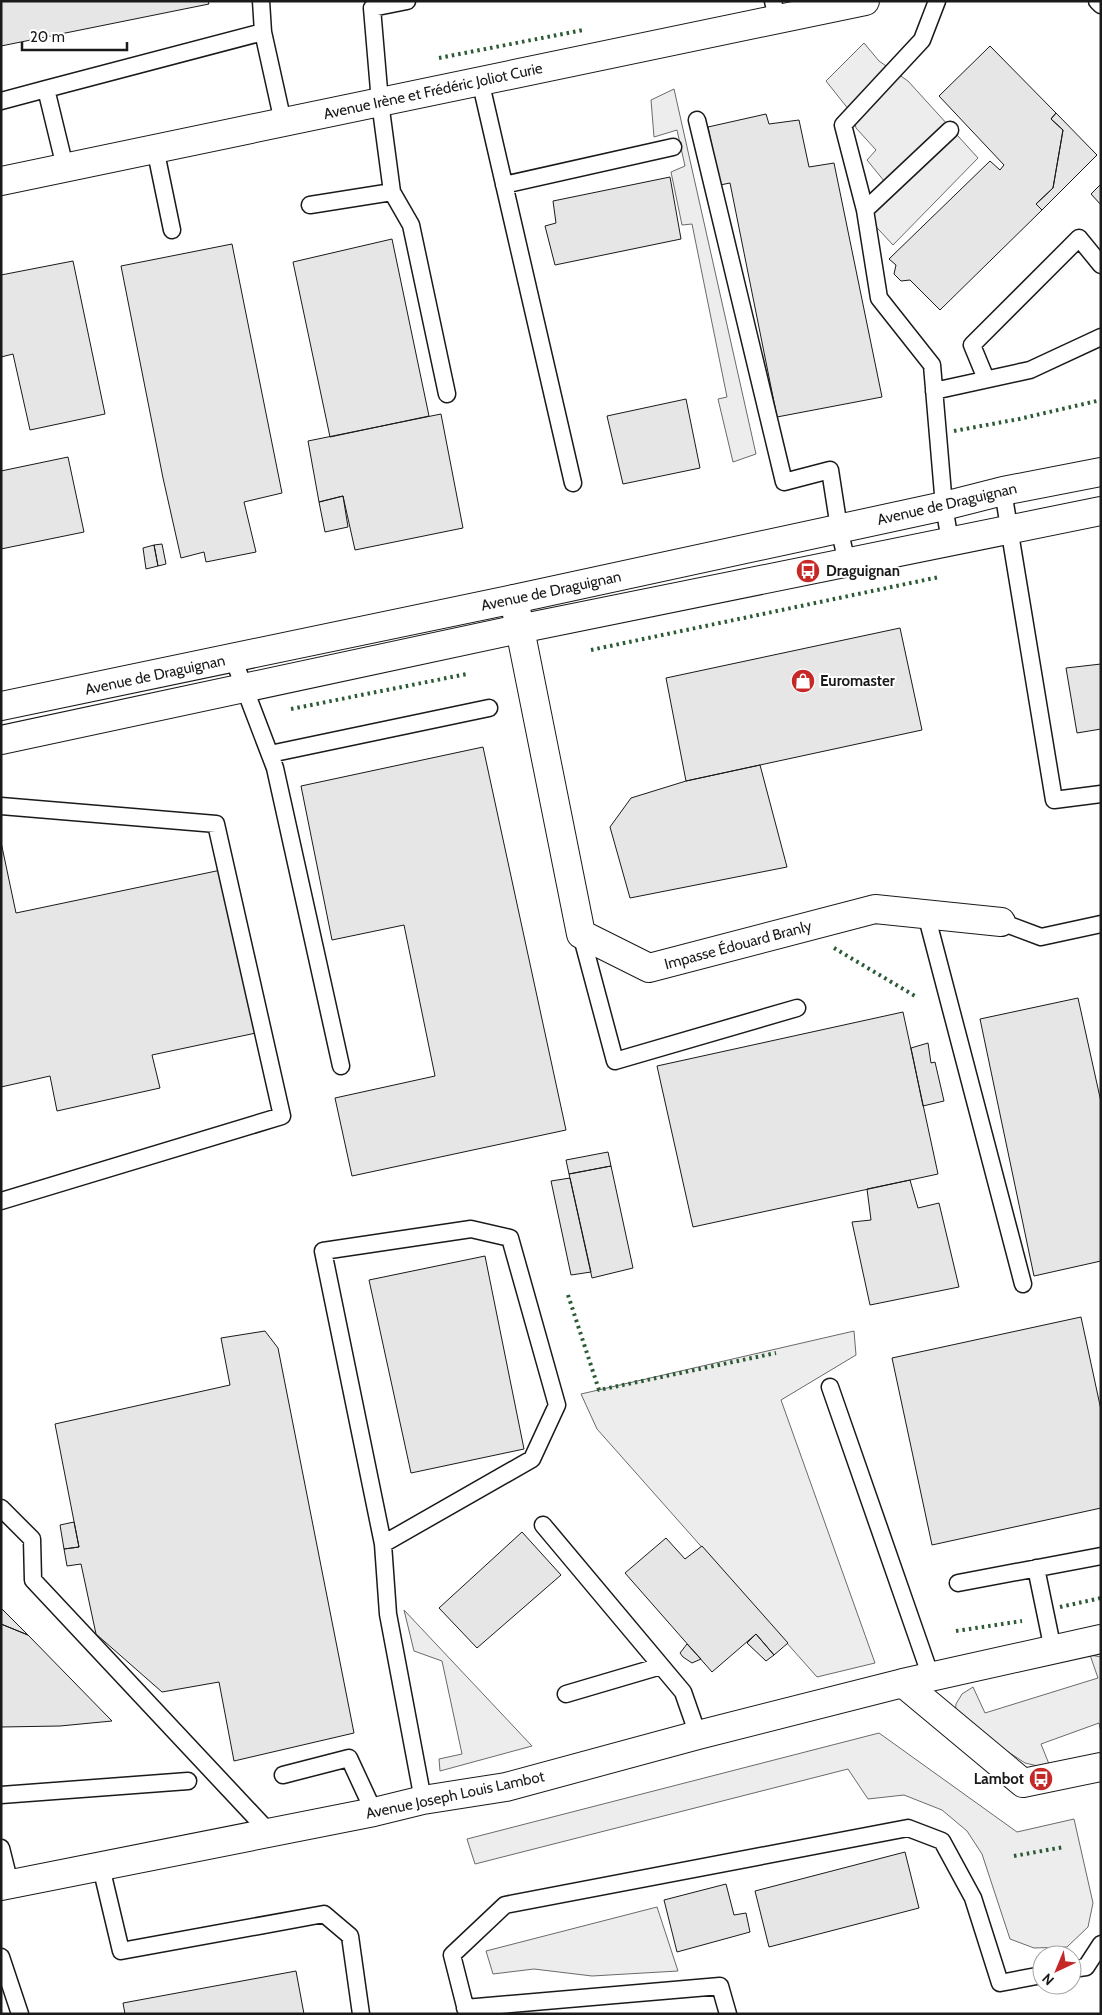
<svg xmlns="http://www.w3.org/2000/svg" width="1102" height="2015" font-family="Cabin,sans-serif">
<rect width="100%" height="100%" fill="#fff"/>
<path fill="#ededed" stroke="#6a6a6a" d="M864,43L879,61L908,81L978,158L893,245L866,216L889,187L867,160L876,150L856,128L853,115L826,81Z
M674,89L756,454L733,462L718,399L727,397L692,224L682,225L671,172L685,166L677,130L654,137L651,100Z
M854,1331L856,1355L781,1400L875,1663L817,1677L597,1429L581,1394Z
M404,1610L532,1746L440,1771L439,1759L462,1754L442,1661L414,1651Z
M1090,1655L1101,1657V1733L1099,1723L1041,1744L1051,1769L1025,1763L955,1717L956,1704L962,1694L973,1687L985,1713L1098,1678Z
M879,1733L1017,1832L1074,1819L1093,1903L1088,1927L1067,1947L1034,1948L1010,1939L982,1854L967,1831L942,1810L904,1795L868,1799L848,1769L475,1864L467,1839Z
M657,1907L678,1971L592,1976L534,1969L493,1974L486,1951Z"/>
<path fill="#e6e6e6" stroke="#1a1a1a" d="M1,1H208L209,4L1,46Z
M990,46L1056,113L1051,119L1063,130L1053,188L1036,204L1042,210L940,310L910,280L901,281L894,274L896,265L889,259L990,161L1000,170L1004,165L939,96Z
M1056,113L1097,155L1042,210L1036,204L1053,188L1063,130L1051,119Z
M766,114L769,124L799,120L809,167L834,163L882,397L777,417L730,183L720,185L708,127Z
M670,177L681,239L555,265L545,226L556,223L553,201Z
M1101,184V205L1091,194Z
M392,239L429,416L330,437L293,262Z
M232,244L282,493L244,502L256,552L206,562L204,552L181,558L163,478L121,266Z
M73,261L105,414L30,430L13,354L1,357V275Z
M686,399L700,468L623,484L607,416Z
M441,414L463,528L355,550L343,496L319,502L308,441Z
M68,457L84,532L1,549V471Z
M343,496L348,527L325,532L319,502Z
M162,544L166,564L158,566L154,545Z
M154,545L158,566L146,569L143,548Z
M900,628L922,730L686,781L666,678Z
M1101,664V729L1077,733L1066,668Z
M483,747L566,1130L352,1176L335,1098L435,1076L404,925L332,940L301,786Z
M760,765L787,867L630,898L610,827L631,798L686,781Z
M1,842L16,913L221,870L256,1033L152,1055L160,1088L57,1111L50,1076L1,1087Z
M1078,998L1101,1102V1261L1034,1276L980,1019Z
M903,1012L938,1174L693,1227L657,1066Z
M928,1043L931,1063L935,1062L944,1101L923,1106L911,1048Z
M608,1152L611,1166L569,1174L566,1160Z
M611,1166L633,1268L592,1278L569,1174Z
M570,1178L591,1272L571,1275L551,1181Z
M910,1180L918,1208L939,1203L959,1287L870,1305L852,1222L871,1220L867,1189Z
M485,1256L524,1449L411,1473L369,1280Z
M1081,1317L1101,1410V1508L932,1545L892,1358Z
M265,1331L278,1348L354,1733L234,1761L219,1682L162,1692L96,1634L81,1564L67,1566L64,1549L79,1547L55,1424L230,1385L221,1338Z
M74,1522L79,1547L64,1549L60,1525Z
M522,1532L561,1575L477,1648L439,1608Z
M666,1538L685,1559L702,1546L788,1643L774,1655L756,1634L712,1672L625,1573Z
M1,1608L28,1635L1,1624Z
M1,1624L28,1635L112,1721L60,1726L1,1727Z
M756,1634L774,1655L766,1661L747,1643Z
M687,1644L701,1659L692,1663L683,1657L680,1653Z
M905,1852L919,1908L769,1947L755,1891Z
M726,1884L734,1915L746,1913L750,1932L677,1952L664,1900Z
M296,1971L304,2014H125L123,2003Z"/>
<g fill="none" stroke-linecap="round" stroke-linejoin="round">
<g stroke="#1a1a1a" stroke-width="19">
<path id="service" d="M261,1L263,32
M773,1L777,19
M1097,1L1101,5
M480,80L573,483
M1,101L46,89
M697,120L784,482L830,470L839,528L847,563
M950,130L865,210L879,298L932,365L944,506L950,541
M155,148L172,230
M65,167L46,89L263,32L283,122
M504,185L673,147
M392,192L411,225L447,394
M310,205L392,192L380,102L372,8L407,1
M865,210L843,125L922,40L937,1
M986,379L972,345L1079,238L1101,265
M934,391L1030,370L1101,337
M1003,491L1054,800L1101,794
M233,658L275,768L341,1066
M270,754L489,708
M1,806L216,824L282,1116L1,1201
M926,914L1023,1284
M1001,922L1041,937L1101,924
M581,934L615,1061L797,1008
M830,1387L931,1677
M1,1508L32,1539L33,1580L269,1832
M543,1525L683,1692L698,1735
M383,1544L532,1459L557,1405L510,1238L471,1229L323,1251L383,1544L388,1614L423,1800
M1036,1568L1053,1650
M958,1583L1101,1556
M566,1694L661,1666
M283,1775L349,1758L374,1812
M1,1795L188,1781
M1,1848L10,1884
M101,1867L121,1951L324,1914L350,1936L361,2014
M1,1957L20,2014
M1072,1969L1086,1967L1101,1944
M465,2008L720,1986L728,2014
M467,2014L452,1955L505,1905L908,1828L942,1841L973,1898L1000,1983L1042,1975"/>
</g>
<g stroke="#1a1a1a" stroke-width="30">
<path id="minor" d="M514,599L581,934L649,968L875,909L1001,922"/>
</g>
<g stroke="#1a1a1a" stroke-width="30">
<path id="tertiary" d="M1,181L865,1
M903,1683L1023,1783L1101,1767
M1,1886L374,1812L423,1800L506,1787L698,1735L903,1683L1101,1639"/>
</g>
<g stroke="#1a1a1a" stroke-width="30">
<path id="secondary" d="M1,706L514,599L944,506L1003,491L1101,472
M1,740L519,629L1101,511"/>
</g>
<use href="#service" stroke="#fff" stroke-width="16"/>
<use href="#minor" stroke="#fff" stroke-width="28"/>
<use href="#tertiary" stroke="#fff" stroke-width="28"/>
<use href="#secondary" stroke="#fff" stroke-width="28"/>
<path stroke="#2b5a34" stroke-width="4" stroke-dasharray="2.5 4" stroke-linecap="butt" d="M439,58L583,30
M954,431L1019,419L1101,400
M591,650L939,577
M291,709L467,674
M834,948L915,996
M568,1295L599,1390L776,1353
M1060,1607L1101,1598
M956,1631L1022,1621
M1014,1856L1064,1847"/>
</g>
<defs>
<g id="bus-disc" transform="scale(1.25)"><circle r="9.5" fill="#c62828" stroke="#fff"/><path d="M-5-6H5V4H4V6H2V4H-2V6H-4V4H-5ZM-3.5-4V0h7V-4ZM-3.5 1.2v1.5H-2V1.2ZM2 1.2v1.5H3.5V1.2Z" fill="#fff"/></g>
<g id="shop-disc" transform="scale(1.25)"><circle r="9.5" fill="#c62828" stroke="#fff"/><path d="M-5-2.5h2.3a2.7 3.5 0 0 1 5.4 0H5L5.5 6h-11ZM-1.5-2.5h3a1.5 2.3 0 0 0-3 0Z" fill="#fff"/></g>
</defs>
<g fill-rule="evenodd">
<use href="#bus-disc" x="808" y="571"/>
<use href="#shop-disc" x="803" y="681"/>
<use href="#bus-disc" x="1041" y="1779"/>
</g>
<g text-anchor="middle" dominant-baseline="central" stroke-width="4" stroke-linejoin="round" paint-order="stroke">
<g font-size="15" fill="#1a1a1a" stroke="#fff">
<text transform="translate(433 91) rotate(-12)">Avenue Irène et Frédéric Joliot Curie</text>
<text transform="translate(947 504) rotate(-13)">Avenue de Draguignan</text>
<text transform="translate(551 591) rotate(-12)">Avenue de Draguignan</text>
<text transform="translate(155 675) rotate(-12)">Avenue de Draguignan</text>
<text transform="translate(738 945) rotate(-15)">Impasse Édouard Branly</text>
<text transform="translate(455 1795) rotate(-12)">Avenue Joseph Louis Lambot</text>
</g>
<g font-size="15" font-weight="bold" fill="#1a1a1a" stroke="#fff" text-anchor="start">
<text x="826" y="571">Draguignan</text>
<text x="820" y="681">Euromaster</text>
<text x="1024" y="1779" text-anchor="end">Lambot</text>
</g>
</g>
<rect width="1102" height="2015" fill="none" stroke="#1a1a1a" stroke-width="5"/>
<g transform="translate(1057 1970) rotate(224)"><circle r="24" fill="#ffffff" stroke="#a3a3a3"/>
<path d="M0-4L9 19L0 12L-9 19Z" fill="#c62828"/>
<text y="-8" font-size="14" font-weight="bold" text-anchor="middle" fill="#1a1a1a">N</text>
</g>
<path d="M22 42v8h105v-8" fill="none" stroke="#1a1a1a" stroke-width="2.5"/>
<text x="30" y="42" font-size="15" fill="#1a1a1a" stroke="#ffffff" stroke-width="4" paint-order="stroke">20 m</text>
</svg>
